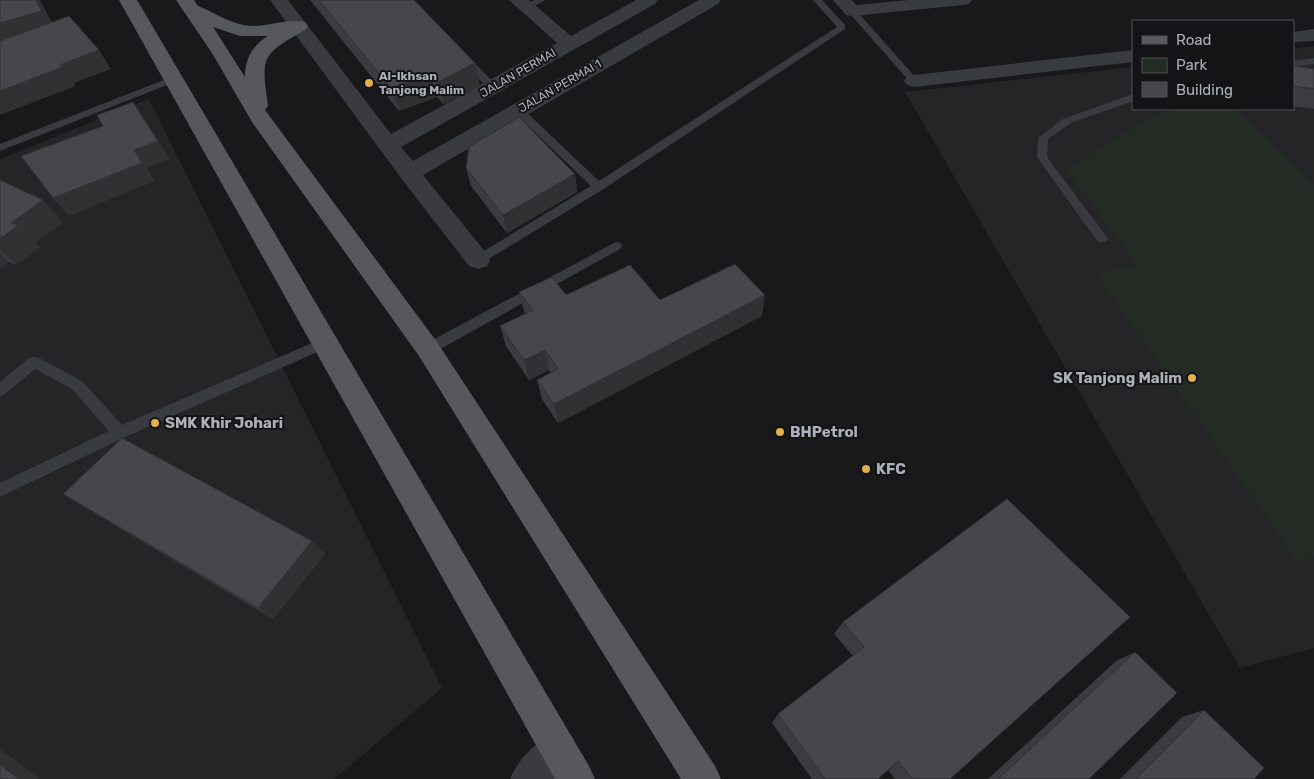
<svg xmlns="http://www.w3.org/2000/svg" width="1314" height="779" font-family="Rubik,sans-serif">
<rect width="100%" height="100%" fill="#19191b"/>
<path fill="#252528" d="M1314,46V648L1240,668L905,92L1133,67V109H1293V49Z
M149,99L442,688L334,779H0V159Z"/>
<path fill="#232b24" d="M1194,109H1236L1314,185V558L1297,561L1096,274L1138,266L1066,169L1158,113Z"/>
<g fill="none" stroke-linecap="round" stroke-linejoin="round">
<path fill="#3a3b40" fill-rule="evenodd" d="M534,0H545L530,9H524V5Z
M813,0H822L845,25V29L602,190L482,263H474L472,260L474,257L591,186L514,112V108H522L599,181L837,27Z
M852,8L855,9L917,79V83H911L849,13V9Z
M464,54L467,55L497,86V90H489L461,59L459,57Z
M1314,58V64L1293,67V61Z
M174,76L177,77V81L0,151V144Z
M1133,94V101L1071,123L1048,139L1047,157L1106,236L1108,239L1106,242H1098L1037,157L1038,138L1063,119Z
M616,242L620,243L622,246L620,249L433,353L428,354L423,353L421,349L423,345Z
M326,337L331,338L333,342L331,346L125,437L0,497V483L109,431L72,389L35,369L5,394L0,396V382L29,358L34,357L39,358L82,381L122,425Z"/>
<path fill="#3a3b40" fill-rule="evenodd" d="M270,0H288L391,134L557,43L509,0H529L571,36L636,0H658L655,4L401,147L413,161L699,0H721L718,4L423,175L487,254L490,260L487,266L478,269L469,266L401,178Z
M833,0H852L856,5L909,0H972L969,4L963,5L852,16L846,15Z
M1314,29V41L1293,42V32Z
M1133,50V62L914,87L907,85L904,81L907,77L914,75Z
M559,731L572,736L577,749L572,762L555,779H510C519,758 538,739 559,731Z"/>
<path fill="#57585e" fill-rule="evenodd" d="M119,0H137L589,766L595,779H555Z
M176,0H194L198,6C216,13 231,25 252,26C269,26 290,18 305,22L308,26L305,30C261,55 261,56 268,106L265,110L437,342L715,766L721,779H681L419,356L252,122L212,53ZM213,27L240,36H268C252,46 245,59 245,77Z"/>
</g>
<path fill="#3c3c40" d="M310,0H414L480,86L444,104L437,97L399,111Z
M1293,66L1314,69V109L1293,106Z
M466,168L575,174L577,192L507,233L471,186Z
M0,180L63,222L35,243L40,247L16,265L9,262L0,269Z
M519,292L566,295L660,300L762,316L558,423L542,399L537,380L551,373L549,370L529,380L506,346L500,326L525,314Z
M63,494L312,541L325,554L273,619L84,507Z
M1007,499L950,779H895L888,770L878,779H812L772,723L778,714L853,656L834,634L843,622Z
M1135,652L1089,779H988L1116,661Z
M1204,710L1254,779H1120L1182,717Z"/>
<path fill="#313134" d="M36,0H40L55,29L0,46V23Z
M99,50L111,69L74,83L76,86L0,115V91L60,65Z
M475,63L480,86L444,104L438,82Z
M430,74L437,97L399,111L391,88Z
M133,102L170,159L147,168L155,181L69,216L53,198L134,150Z
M575,174L577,192L507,233L503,215Z
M43,200L63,222L35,243L40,247L16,265L0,250V239L11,223Z
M0,253L9,262L0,269Z
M765,295L762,316L558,423L554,404Z
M545,350L549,370L529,380L524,360Z
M312,541L325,554L273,619L258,608Z
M0,749L40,779H19L0,765Z"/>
<path fill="#46464b" stroke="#313134" d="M0,0H36L42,11L0,23Z
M319,0H414L475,63L438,82L430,74L391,88Z
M69,16L99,50L60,65L63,67L0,91V41Z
M1293,66L1314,69V89L1293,86Z
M133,102L158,141L134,150L142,163L53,198L21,156L103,126L97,115Z
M519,117L575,174L503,215L466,168L469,147Z
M0,180L43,200L11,223L18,225L0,239Z
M735,264L765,295L554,404L537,380L558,369L545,350L524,360L500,326L533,310L519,292L552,277L566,295L630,265L660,300Z
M122,438L312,541L258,608L63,494Z
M1007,499L1130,617L950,779H912L898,761L878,779H825L778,714L864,647L843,622Z
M1135,652L1177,693L1089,779H998Z
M1204,710L1264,768L1254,779H1136Z
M0,765L19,779H0Z"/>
<g fill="#e2b04a" stroke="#141416" stroke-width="2">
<circle cx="369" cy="83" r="5"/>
<circle cx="1192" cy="378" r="5"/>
<circle cx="155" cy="423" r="5"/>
<circle cx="780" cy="432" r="5"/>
<circle cx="866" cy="469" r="5"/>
</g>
<g text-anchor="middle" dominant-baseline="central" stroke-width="4" stroke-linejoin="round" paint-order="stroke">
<g font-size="12" fill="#adb0b9" stroke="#141416">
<text transform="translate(518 73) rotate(-30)">JALAN PERMAI</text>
<text transform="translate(560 86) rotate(-30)">JALAN PERMAI 1</text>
</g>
<g font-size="12" font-weight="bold" fill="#adb0b9" stroke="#141416" text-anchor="start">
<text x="379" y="76">Al-Ikhsan<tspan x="379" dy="14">Tanjong Malim</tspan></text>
</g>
<g font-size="15" font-weight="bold" fill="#adb0b9" stroke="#141416" text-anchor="start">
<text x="1182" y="378" text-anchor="end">SK Tanjong Malim</text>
<text x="165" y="423">SMK Khir Johari</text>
<text x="790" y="432">BHPetrol</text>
<text x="876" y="469">KFC</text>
</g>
</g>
<rect x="1132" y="20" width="162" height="90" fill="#141416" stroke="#515257"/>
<rect x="1142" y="36" width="25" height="8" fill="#57585e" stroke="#515257"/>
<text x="1176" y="45" font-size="15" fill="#adb0b9">Road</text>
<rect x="1142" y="58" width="25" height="15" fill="#232b24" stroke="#515257"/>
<text x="1176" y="70" font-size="15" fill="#adb0b9">Park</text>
<rect x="1142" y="82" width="25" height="15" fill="#46464b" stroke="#515257"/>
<text x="1176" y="95" font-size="15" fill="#adb0b9">Building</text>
</svg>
